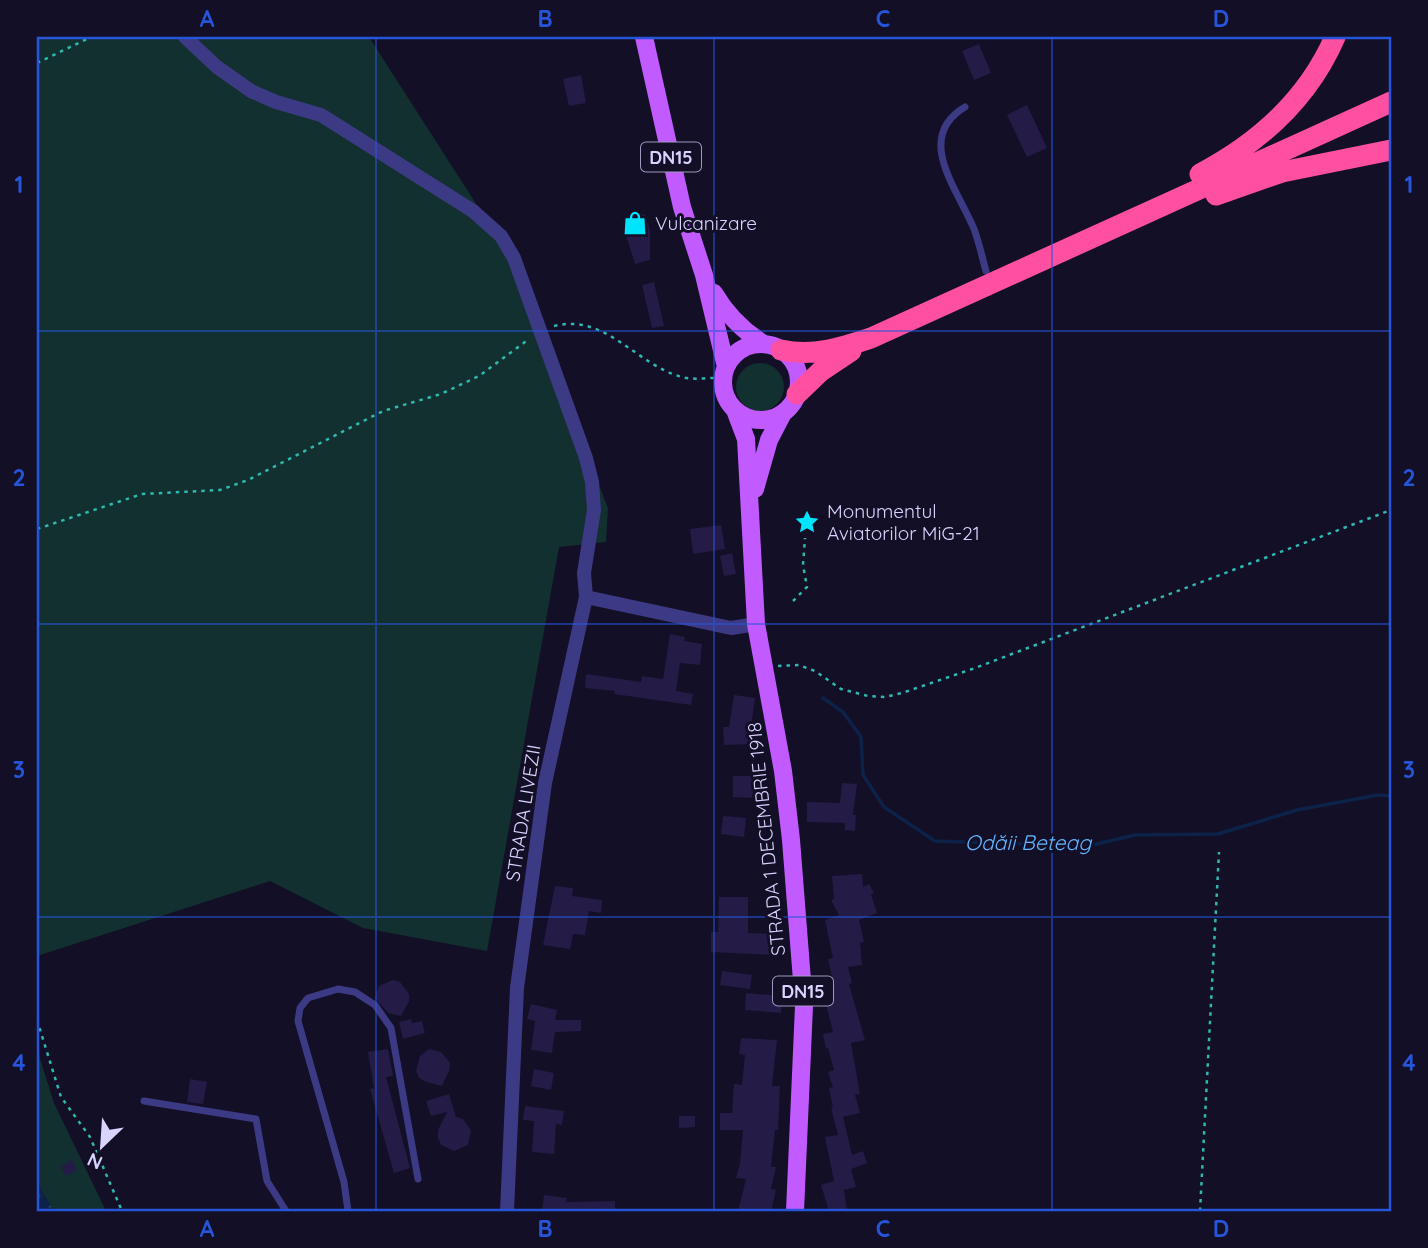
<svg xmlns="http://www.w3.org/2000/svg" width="1428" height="1248" font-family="Quicksand,sans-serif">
<defs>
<pattern id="water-ripples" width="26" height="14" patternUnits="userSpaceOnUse" patternTransform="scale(1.75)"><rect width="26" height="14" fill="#0c2248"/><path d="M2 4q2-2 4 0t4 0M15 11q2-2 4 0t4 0" fill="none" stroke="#2f4163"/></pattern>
</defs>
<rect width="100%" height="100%" fill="#130f26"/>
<path fill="#12302f" d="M37,37H369L505,249L608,508L606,542L559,547L487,951L363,928L270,881L37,956Z
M736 387a24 24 0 1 1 48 0a24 24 0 1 1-48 0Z
M37,1049L54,1103L106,1211H54L37,1183Z"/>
<path fill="url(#water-ripples)" d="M37,1183L54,1211H37Z"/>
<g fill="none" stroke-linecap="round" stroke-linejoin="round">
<path stroke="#0c2248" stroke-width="3.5" d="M823,698L843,712L861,737L863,775L884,807L935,841L1088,846L1135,835L1218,834L1297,810L1378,795L1391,796"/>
</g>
<path fill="#241b47" d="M979,44L991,73L974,80L962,51Z
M581,75L586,103L569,106L563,79Z
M1027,105L1047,148L1027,157L1007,115Z
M645,214L650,231V260L635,264L622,222Z
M654,282L664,326L652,328L642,285Z
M721,525L725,549L693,554L690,529Z
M732,553L736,574L724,576L720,556Z
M670,634L685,637L684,641L702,644L700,665L680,663L676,691L693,694L691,705L614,694L615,691L585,688L586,674L641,682L642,676L663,679Z
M734,695L755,698L751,726H756L757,744L724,745L723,727H729Z
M733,776H757V798L733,797Z
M842,783L857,784L853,815H856L855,831L845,830V823L807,822V802L840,803Z
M723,816L746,818L744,837L721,834Z
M862,874L863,887L869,884L874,893L871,894L877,913L859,920L864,942L860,943L862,965L848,967L852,983L849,984L865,1040L851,1043L860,1094L855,1095L860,1113L843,1117L852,1155L863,1151L867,1163L851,1169L856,1187L844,1190L847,1211H829L821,1185L834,1181L825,1137L838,1135L831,1108H833L829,1088L833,1087L828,1072L834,1070L828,1048L826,1049L823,1034L833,1032L825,1000L832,999L827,978L832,977L828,959L833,958L825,920L839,915L831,900L834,899L832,876Z
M555,886L573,888L572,896L602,900L601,913L589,911L585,935L573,934L570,949L543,945Z
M719,897H748V933L775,934V955L711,952V932H718Z
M722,971L752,975L750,989L720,985Z
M393,980L400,982L409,994V1001L401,1016L388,1013L375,998L379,986Z
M746,993L783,996L781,1013L745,1010Z
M531,1004L557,1010L555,1020H581V1031L555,1032L552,1053L531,1050L535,1021L527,1019Z
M411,1019L412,1023L422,1021L425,1033L403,1039L399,1022Z
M741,1038L777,1040L772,1086H780L778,1130H775L771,1167H776L771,1189L776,1190L771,1211H738L746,1179L736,1178L740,1163L743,1130H720V1113H732L734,1084L742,1085L745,1055L739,1054Z
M388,1049L393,1076L386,1077L410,1168L394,1173L370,1089L374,1088L368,1052Z
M429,1049L441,1052L450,1063L449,1071L442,1086L426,1082L419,1078L416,1071L420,1056Z
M534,1069L554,1073L551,1090L531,1086Z
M190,1079L207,1082L203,1104L187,1102Z
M449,1094L456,1117L463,1119L471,1130L468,1145L454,1151L441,1145L438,1138V1130L447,1112L431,1116L426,1101Z
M525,1106L564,1111L562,1125L556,1124L554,1154L532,1152L534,1121L523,1120Z
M679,1116H695V1127L679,1128Z
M72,1160L77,1170L66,1176L61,1167Z
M544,1195L567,1198L566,1202L615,1201V1211H542Z"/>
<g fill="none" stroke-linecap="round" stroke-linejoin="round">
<path stroke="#2fb8b0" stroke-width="2.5" stroke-dasharray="3.5 5" stroke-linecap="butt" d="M37,63L91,37
M554,326C606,313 636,365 682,377C692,380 704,378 715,378
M37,529L142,494L220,490L248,480L383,411L441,394L479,376L529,339
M793,601L807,587L803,565L805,538
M778,666L799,665L815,671L841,689L868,696L885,697L902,693L975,668L1391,510
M37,1020L61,1097L90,1137L122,1211
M1200,1211L1219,852"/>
<path stroke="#3d3a85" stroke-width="7" d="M965,107C913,138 959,191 974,229C979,242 982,257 986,271
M144,1101L256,1119L267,1181L286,1211
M348,1211L344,1182L298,1021L300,1008L308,998L338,989L355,992L375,1005L391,1028L418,1179"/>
<path stroke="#3d3a85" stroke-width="14" d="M185,37L217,67L251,91L276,102L321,115L473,211L501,236L514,258L586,458L592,482L594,510L584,573L586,597
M507,1211L517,988L545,783L586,597L731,628L756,624"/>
<path stroke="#c25bff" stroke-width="18" d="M644,37L682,207L704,275L726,367
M714,293C727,315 743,331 764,344
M723 382a38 38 0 1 1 76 0a38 38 0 1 1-76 0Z
M735,410L746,439L756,624L783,771L791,840L804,1006L795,1211
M755,489L769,440L783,413"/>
<path stroke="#ff4fa3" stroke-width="21" d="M1200,174C1259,143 1308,99 1335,37
M1216,195L1282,172L1391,150
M781,350C813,357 841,348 871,338L1391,102
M797,394L821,371L851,351"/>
</g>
<path fill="none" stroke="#2655da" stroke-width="2" stroke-opacity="0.55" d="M376,37V1211M714,37V1211M1052,37V1211M37,331H1391M37,624H1391M37,917H1391"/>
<defs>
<g id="shop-bare" transform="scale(1.89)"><path d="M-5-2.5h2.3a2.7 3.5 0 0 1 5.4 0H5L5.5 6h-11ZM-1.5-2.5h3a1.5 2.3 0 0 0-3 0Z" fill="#00e5ff" stroke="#130f26" stroke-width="2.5" paint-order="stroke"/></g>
<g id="sight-bare" transform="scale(1.89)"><path d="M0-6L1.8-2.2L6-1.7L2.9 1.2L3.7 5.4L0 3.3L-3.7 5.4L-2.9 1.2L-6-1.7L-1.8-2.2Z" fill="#00e5ff" stroke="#130f26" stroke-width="2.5" paint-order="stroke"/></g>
</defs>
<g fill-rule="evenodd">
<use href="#shop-bare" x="635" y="223"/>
<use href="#sight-bare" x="807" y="522"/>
</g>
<g text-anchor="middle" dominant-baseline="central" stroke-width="6" stroke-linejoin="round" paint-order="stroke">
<g fill="#130f26" stroke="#9e99be" stroke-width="2">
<rect x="641" y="142.5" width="60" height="29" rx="5"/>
<rect x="773" y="976.5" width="60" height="29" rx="5"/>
</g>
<g font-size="18" font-weight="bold" fill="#d9d4ff">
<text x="671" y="157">DN15</text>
<text x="803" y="991">DN15</text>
</g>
<g font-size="19" fill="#d9d4ff" stroke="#130f26" text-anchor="start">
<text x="655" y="223">Vulcanizare</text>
<text x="827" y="511">Monumentul<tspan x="827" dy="22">Aviatorilor MiG-21</tspan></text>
</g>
<g font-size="19" fill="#d9d4ff" stroke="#130f26">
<text transform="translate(523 813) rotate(-81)">STRADA LIVEZII</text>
<text transform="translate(766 839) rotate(-96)">STRADA 1 DECEMBRIE 1918</text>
</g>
<g font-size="21" font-style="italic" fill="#62b6ff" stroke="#130f26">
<text x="1028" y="842">Odăii Beteag</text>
</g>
</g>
<rect width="1428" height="1248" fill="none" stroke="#130f26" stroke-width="77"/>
<g transform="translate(102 1146) rotate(205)" stroke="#130f26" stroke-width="5" paint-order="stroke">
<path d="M0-5L12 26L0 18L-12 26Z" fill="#d9d4ff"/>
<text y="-10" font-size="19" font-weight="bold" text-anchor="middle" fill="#d9d4ff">N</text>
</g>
<rect x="38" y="38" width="1352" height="1172" fill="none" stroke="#2655da" stroke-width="2.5"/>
<g font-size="23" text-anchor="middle" font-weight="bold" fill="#2655da">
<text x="207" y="27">A</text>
<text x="545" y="27">B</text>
<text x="883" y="27">C</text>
<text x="1221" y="27">D</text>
<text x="19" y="193">1</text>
<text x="1409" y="193">1</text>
<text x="19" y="486">2</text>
<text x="1409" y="486">2</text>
<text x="19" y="778">3</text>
<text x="1409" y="778">3</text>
<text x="19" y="1071">4</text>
<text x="1409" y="1071">4</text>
<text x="207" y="1237">A</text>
<text x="545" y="1237">B</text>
<text x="883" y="1237">C</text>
<text x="1221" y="1237">D</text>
</g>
</svg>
